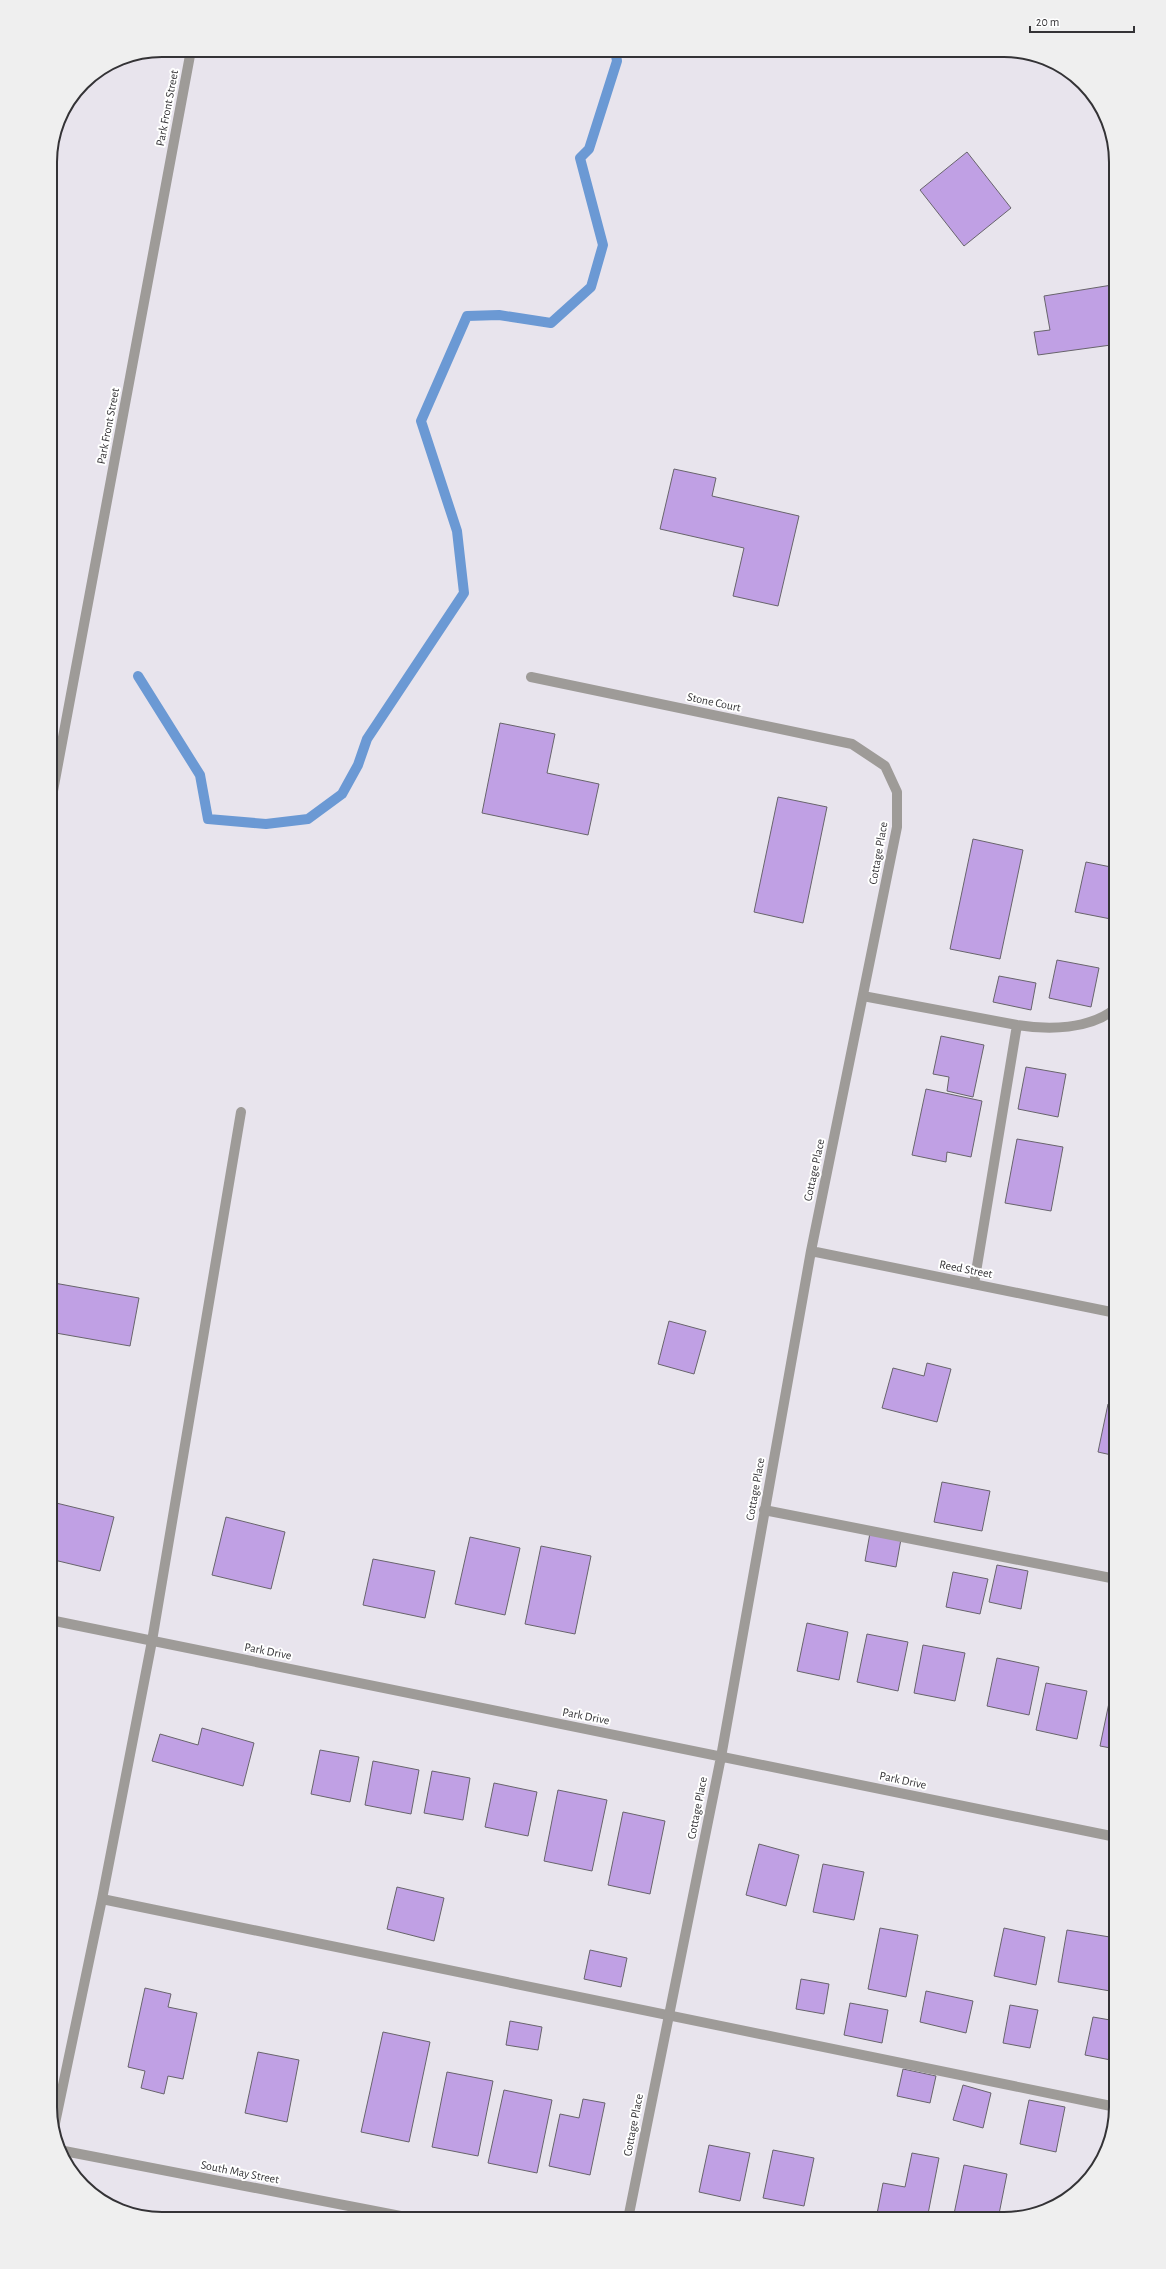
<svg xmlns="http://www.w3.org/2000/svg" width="1166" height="2269" font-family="'Alegreya Sans',sans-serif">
<rect width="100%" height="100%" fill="#e8e4ed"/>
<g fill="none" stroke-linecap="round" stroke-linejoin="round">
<path stroke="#6b99d4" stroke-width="10" d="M138,676L200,775L208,819L266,824L308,819L342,794L358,765L367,739L464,593L457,531L421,421L467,316L499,315L551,323L591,287L603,245L580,158L589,149L617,61L615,50"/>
</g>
<path fill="#c0a0e4" stroke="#68646c" d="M967,152L1011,208L964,246L920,190Z
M1112,285L1116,309V357L1114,358L1111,345L1038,355L1034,332L1050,330L1044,296Z
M674,469L716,478L712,496L799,516L778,606L733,596L744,548L660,529Z
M500,723L555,734L547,773L599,784L588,835L482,813Z
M778,797L827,807L803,923L754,912Z
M973,839L1023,850L1000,959L950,949Z
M1086,862L1116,868V920L1075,912Z
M1057,960L1099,968L1091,1007L1049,998Z
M999,976L1036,983L1031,1010L993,1002Z
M941,1036L984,1045L973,1097L947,1091L949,1077L933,1074Z
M1026,1067L1066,1074L1058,1117L1018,1109Z
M926,1089L982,1101L971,1157L947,1152L946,1162L912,1155Z
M1017,1139L1063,1147L1051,1211L1005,1203Z
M54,1283L139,1298L130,1346L50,1332V1303Z
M669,1321L706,1331L694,1374L658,1364Z
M927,1363L951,1369L937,1422L882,1408L893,1368L924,1376Z
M1108,1404L1116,1406V1456L1098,1452Z
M942,1482L990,1491L982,1531L934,1522Z
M50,1485L56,1487L52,1502L114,1517L100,1571L50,1559Z
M226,1517L285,1532L271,1589L212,1575Z
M870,1533L901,1539L896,1567L865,1561Z
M470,1537L520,1548L505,1615L455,1604Z
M541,1546L591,1556L575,1634L525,1624Z
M373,1559L435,1571L425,1618L363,1605Z
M997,1565L1028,1571L1021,1609L989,1602Z
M953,1572L988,1579L980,1614L946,1607Z
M807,1623L848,1632L839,1680L797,1671Z
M867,1634L908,1642L898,1691L857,1682Z
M923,1645L965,1653L955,1701L914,1693Z
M997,1658L1039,1667L1029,1715L987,1706Z
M1046,1683L1087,1691L1077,1739L1036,1730Z
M1110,1698L1116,1699V1749L1100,1746Z
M202,1728L254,1743L243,1786L152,1761L160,1734L198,1745Z
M320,1750L359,1757L350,1802L311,1794Z
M373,1761L419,1770L411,1814L365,1805Z
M432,1771L470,1778L463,1820L424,1813Z
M494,1783L537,1792L528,1836L485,1827Z
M558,1790L607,1800L592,1871L544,1861Z
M623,1812L665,1821L650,1894L608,1885Z
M759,1844L799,1855L786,1906L746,1895Z
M823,1864L864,1872L854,1920L813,1912Z
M397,1887L444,1898L434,1941L387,1929Z
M880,1928L918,1935L906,1997L868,1989Z
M1004,1928L1045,1937L1036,1985L994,1976Z
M1067,1930L1116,1938V1992L1058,1982Z
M590,1950L627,1958L621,1987L584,1979Z
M801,1979L829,1984L824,2014L796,2009Z
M145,1988L171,1994L168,2007L197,2013L183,2079L168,2076L164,2094L141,2088L145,2071L128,2067Z
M926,1991L973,2001L966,2033L920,2022Z
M850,2003L888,2010L882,2043L844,2035Z
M1010,2005L1038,2010L1030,2048L1003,2043Z
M1093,2017L1116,2021V2061L1085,2055Z
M510,2021L542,2027L538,2050L506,2045Z
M383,2032L430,2042L409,2142L361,2132Z
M258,2052L299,2060L287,2122L245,2113Z
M903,2069L936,2076L930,2103L897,2096Z
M447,2072L493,2081L478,2156L432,2147Z
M963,2085L991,2093L983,2128L953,2120Z
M504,2090L552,2100L537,2173L488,2163Z
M583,2099L605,2103L590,2175L549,2166L560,2114L579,2118Z
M1029,2100L1065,2107L1056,2152L1020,2144Z
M709,2145L750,2153L740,2201L699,2192Z
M773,2150L814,2158L804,2206L763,2198Z
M912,2153L939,2158L927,2219H876L883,2183L905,2187Z
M964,2165L1007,2174L998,2219H953Z"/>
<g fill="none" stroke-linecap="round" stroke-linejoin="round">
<path stroke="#9e9b98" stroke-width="10" d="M863,996L1017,1025C1048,1030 1090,1030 1116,1008
M974,1284L1017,1025
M764,1510L1116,1579
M102,1899L1116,2107
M54,2128L102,1899L152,1641L241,1112"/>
<path stroke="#9e9b98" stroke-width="10" d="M531,677L852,744L885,766L897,792V827L811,1251L721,1757L628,2219
M50,807L191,50
M811,1251L1116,1313
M50,1620L1116,1837
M59,2150L416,2219"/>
</g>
<g text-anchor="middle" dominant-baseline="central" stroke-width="4" stroke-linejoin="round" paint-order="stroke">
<g font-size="12" fill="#343336" stroke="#fff">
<text transform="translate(167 108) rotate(-79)">Park Front Street</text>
<text transform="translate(108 426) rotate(-79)">Park Front Street</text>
<text transform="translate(714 702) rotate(12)">Stone Court</text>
<text transform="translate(878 853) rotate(-80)">Cottage Place</text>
<text transform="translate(814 1170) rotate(-78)">Cottage Place</text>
<text transform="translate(966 1269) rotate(11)">Reed Street</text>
<text transform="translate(755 1489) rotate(-80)">Cottage Place</text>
<text transform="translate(268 1651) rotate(11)">Park Drive</text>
<text transform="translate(586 1716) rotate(11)">Park Drive</text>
<text transform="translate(903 1780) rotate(12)">Park Drive</text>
<text transform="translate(697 1808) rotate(-79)">Cottage Place</text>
<text transform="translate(633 2125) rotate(-79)">Cottage Place</text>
<text transform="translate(240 2172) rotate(11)">South May Street</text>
</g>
</g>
<path d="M0 0H1166V2269H0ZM162 57H1004A105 105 0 0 1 1109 162V2107A105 105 0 0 1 1004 2212H162A105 105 0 0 1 57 2107V162A105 105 0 0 1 162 57Z" fill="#efefef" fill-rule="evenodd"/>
<path fill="none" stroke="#343336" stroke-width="2" d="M162 57H1004A105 105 0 0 1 1109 162V2107A105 105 0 0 1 1004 2212H162A105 105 0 0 1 57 2107V162A105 105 0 0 1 162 57Z"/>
<path d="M1030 26v6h104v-6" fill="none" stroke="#343336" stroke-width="2"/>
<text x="1036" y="26" font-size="12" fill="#343336" stroke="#ffffff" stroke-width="3" paint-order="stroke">20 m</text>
</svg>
